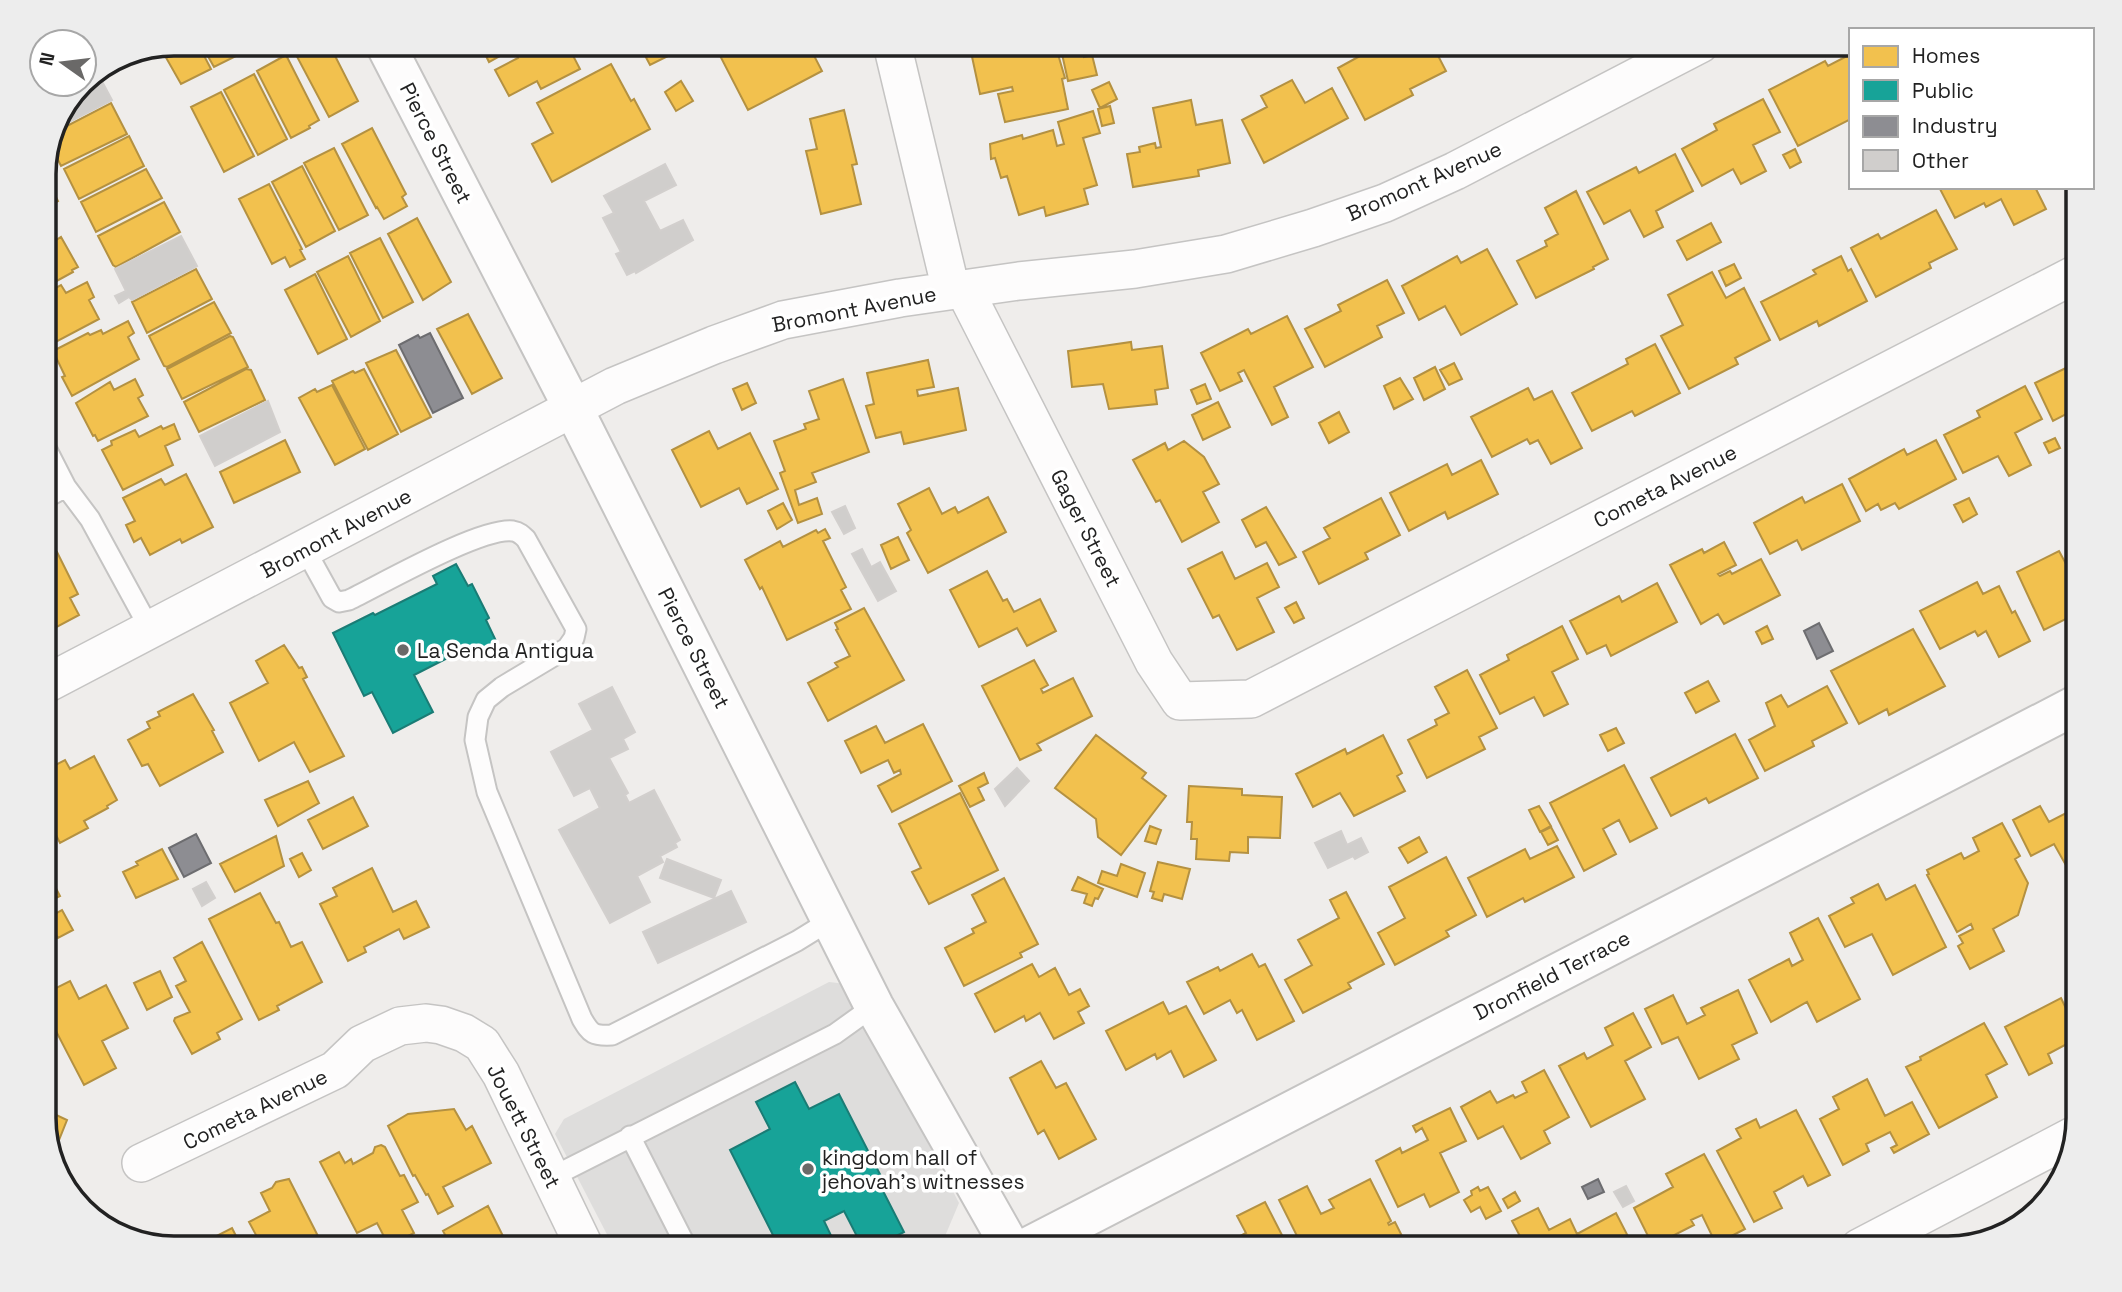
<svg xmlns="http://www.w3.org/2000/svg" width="2122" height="1292" font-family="'Space Grotesk',sans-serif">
<rect width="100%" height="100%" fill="#efedeb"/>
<path fill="#dedddc" d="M829,982L846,984L959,1203L940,1248H614L555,1134L564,1119Z"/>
<path fill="#f2c14e" stroke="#b49141" stroke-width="2" d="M174,44H198L211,69L181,84L160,47Z
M201,44H240L244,52L214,67Z
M309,44H329L358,101L329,117L294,51Z
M480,44H567L580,69L541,89L537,81L509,96L495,70L518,58L514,48L489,62Z
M644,44H662L668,56L650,65L640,46Z
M714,44H778L772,47L773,49L784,44H808L822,71L748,110Z
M1007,44H1055L1065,78L1062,79L1068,109L1005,122L998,94L1013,91L1012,87L980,94L971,52Z
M1081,44L1084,57L1092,55L1097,75L1068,81L1060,45Z
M1137,44H1165L1144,55Z
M1408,44H1432L1446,71L1410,89L1413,95L1365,120L1338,68L1380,45L1385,56Z
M1498,44H1525L1503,55Z
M1851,54V119L1798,146L1769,90L1825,61L1828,66Z
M286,55L319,120L309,126L310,128L291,138L257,71Z
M611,64L631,101L634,99L650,129L552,182L532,144L553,133L537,103Z
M254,74L287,139L258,155L224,90Z
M1292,80L1305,103L1332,88L1348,118L1264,163L1242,120L1267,107L1261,96Z
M681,81L693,101L676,111L665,92Z
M1109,82L1117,99L1100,108L1092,90Z
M221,92L254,156L224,172L191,107Z
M1763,99L1780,132L1753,145L1766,171L1741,184L1733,169L1702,186L1682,149L1717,130L1714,124Z
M1191,100L1196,125L1222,120L1230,163L1198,170L1199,176L1133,187L1127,154L1140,152L1139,147L1155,143L1156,148L1161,147L1153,108Z
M111,103L127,134L61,166L52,148L61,129Z
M1110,106L1114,123L1102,126L1098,109Z
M844,110L857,164L852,165L861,204L821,214L806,151L817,149L810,119Z
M1093,111L1100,133L1083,138L1097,185L1084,189L1088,204L1046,216L1044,207L1019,215L1007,176L1001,178L995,158L991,159L990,144L1022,135L1023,139L1053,130L1057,146L1064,144L1058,122Z
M372,128L406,194L402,197L407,206L384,219L377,207L376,208L342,144Z
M129,136L144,166L79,199L64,169Z
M334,148L368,215L339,230L304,163Z
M1795,149L1801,162L1790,168L1783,155Z
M1675,154L1693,191L1656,211L1663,227L1644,237L1630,210L1604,224L1587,192L1636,167L1639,173Z
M302,166L335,231L306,247L272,182Z
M146,169L162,198L96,232L81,202Z
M48,181L58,201L48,207L54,218L44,225V184Z
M269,184L302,249L300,250L305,259L290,267L285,257L272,264L239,199Z
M1939,187H2035L2046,209L2014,225L2001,199L1986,207L1984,203L1955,218Z
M1576,191L1608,259L1593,267L1594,269L1536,298L1517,261L1547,246L1545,241L1558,234L1545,208Z
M164,202L180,232L116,267L113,265L98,236Z
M1936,210L1957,249L1929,263L1931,268L1876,297L1851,248L1878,234L1881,239Z
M417,218L451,282L423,300L388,234Z
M1711,223L1721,242L1687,260L1677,241Z
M52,232L56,240L61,237L78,267L72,270L73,272L44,288V236Z
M380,238L413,302L383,318L350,253Z
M1487,249L1517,304L1461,335L1445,306L1419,320L1402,286L1457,256L1461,263Z
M348,256L380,321L351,337L317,272Z
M1841,256L1848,271L1851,269L1867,301L1819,326L1817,321L1780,340L1761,302L1816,274L1813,270Z
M1734,264L1741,278L1726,286L1719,271Z
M196,269L212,299L147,333L132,302Z
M1712,272L1726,298L1744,288L1770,340L1735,358L1738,364L1689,389L1661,336L1683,325L1668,295Z
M315,274L347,339L318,354L285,290Z
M1387,280L1404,313L1377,326L1382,337L1325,367L1305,329L1341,311L1338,305Z
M87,282L94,297L89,300L99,319L50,345L44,335V294L61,285L66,293Z
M214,302L231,333L167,367L164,366L149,336Z
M468,314L502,378L472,394L437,329Z
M1287,316L1313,367L1274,387L1288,417L1272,425L1244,370L1238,373L1242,381L1220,391L1201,353L1248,329L1251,334Z
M128,321L134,333L128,337L139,359L72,396L62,377L65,376L53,351L88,333L90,335L101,330L103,334Z
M230,336L233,337L248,367L182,399L167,369Z
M1131,342L1132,350L1162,346L1168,388L1155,390L1157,404L1109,409L1103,384L1072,387L1068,351Z
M1655,344L1680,393L1635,416L1632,411L1592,431L1572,393L1628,364L1626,359Z
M396,350L431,417L401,432L366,363Z
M2078,356V408L2053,421L2035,383L2070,366L2067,361Z
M928,360L934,387L917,390L918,396L958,388L966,430L904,444L901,432L876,438L866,406L874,404L867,373Z
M1454,363L1462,379L1449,385L1440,370Z
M1435,367L1445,389L1424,400L1414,378Z
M246,369L251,370L265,400L199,432L184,402Z
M364,369L398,434L368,450L332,381L353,371L355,373Z
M1400,378L1413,399L1394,409L1384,386Z
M135,379L143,395L138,398L148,416L98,441L95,435L93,436L76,403L110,382L114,390Z
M843,379L869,452L812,473L816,482L795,490L799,505L817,498L822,514L798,523L780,473L785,471L774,441L806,429L804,424L819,419L809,391Z
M747,383L756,403L742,410L733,389Z
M1205,384L1211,399L1197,404L1191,390Z
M332,385L365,449L335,465L299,398L315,389L317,392Z
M2025,386L2042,419L2015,433L2031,465L2009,476L1998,456L1963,473L1944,435L1980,417L1977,411Z
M1528,388L1534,400L1552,391L1582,448L1551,464L1538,440L1530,444L1527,439L1492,457L1471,417Z
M1218,402L1230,427L1203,440L1192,415Z
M1339,412L1349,432L1329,443L1319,423Z
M174,424L180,439L165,446L173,465L123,490L102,450L112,445L111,441L135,430L139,437L161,426L163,429Z
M709,431L718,449L750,433L778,489L747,504L739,488L701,507L672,450Z
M2055,438L2060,448L2049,453L2044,443Z
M285,440L300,472L234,503L220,472Z
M1936,440L1956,479L1899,509L1895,503L1881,510L1878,504L1866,511L1849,479L1904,449L1907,455Z
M1184,441L1204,457L1219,484L1203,492L1219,522L1182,542L1160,500L1156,502L1133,460L1165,443L1168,450Z
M1481,460L1498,494L1448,519L1445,512L1409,531L1390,493L1447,464L1452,475Z
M186,474L213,527L182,543L180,539L150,555L141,538L134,542L126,525L135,521L123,498L161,479L165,485Z
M1842,484L1860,521L1802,550L1797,540L1770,554L1754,523L1802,497L1805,503Z
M929,488L942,514L955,507L958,513L988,497L1006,532L928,573L907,533L911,530L898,504Z
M1381,498L1400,535L1365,553L1368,559L1319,584L1303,552L1330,538L1324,528Z
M1969,498L1977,514L1963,522L1954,505Z
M783,503L792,520L777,529L768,511Z
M1266,507L1296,557L1279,565L1266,542L1256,547L1242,520Z
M825,529L830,538L823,541L846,587L841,590L851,609L787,640L762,587L760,589L745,560L780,541L783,547L816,530L818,533Z
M898,537L909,560L891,569L881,545Z
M1724,542L1736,565L1718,574L1720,576L1730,571L1732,574L1761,559L1780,595L1724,624L1718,614L1701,624L1670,565L1702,549L1704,553Z
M50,544L54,553L57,552L78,594L70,598L79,615L53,629L44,611V546Z
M2059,551L2066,564L2078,558V613L2044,630L2017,572Z
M1222,552L1235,579L1267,563L1279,587L1257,598L1274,632L1237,650L1219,615L1213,618L1188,569Z
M987,571L1003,601L1007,599L1014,612L1040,599L1056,631L1027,646L1017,628L979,647L950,590Z
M1977,582L1983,594L1999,586L2012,613L2015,611L2030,641L1999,657L1986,631L1978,636L1975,631L1940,649L1920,611Z
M1657,583L1677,622L1611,656L1606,645L1587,654L1570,621L1619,596L1622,602Z
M1296,602L1304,618L1294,623L1285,608Z
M864,608L904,680L828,721L808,683L838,667L835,663L850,656L836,630L838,629L835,623Z
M1562,626L1578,659L1552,672L1568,704L1544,716L1534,697L1500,714L1480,675L1509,660L1507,655Z
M1767,626L1773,639L1762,644L1756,632Z
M1913,629L1945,686L1889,715L1887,709L1859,724L1831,671Z
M284,645L299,668L302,667L307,677L303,679L344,756L310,772L294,742L259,761L230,703L268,683L256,661Z
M1034,660L1048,685L1041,689L1043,693L1073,678L1092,716L1037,744L1041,750L1020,760L982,686Z
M1467,670L1497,728L1479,737L1485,749L1427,778L1408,740L1437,725L1435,720L1449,713L1435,687Z
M1708,681L1719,701L1696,713L1685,693Z
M1827,686L1847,723L1812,741L1814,746L1765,771L1749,740L1775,726L1766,703L1781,695L1788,707Z
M193,694L214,730L212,731L223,752L160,786L148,764L142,766L128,740L150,728L147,722L160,716L158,712Z
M923,724L952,781L892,812L878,786L901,774L900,770L894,773L888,760L861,773L845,741L876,726L885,743Z
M1616,728L1624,743L1608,751L1600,735Z
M1735,734L1758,778L1709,803L1706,798L1671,816L1651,778Z
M1096,735L1146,773L1142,778L1166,796L1121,855L1098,837L1096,819L1055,788Z
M1383,735L1402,773L1397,776L1405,791L1354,816L1340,793L1313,807L1296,774L1345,749L1347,754Z
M94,756L117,800L107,806L108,808L84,821L88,828L60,843L48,819L46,820L44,816V771L65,760L70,769Z
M1624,765L1657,828L1630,842L1619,820L1603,829L1616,854L1584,871L1550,803Z
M984,773L988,783L978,788L984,800L970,807L959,786Z
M308,781L319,803L278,826L265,800Z
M1189,786L1242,789V795L1282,797L1280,838L1248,837V853L1230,852L1229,861L1196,859L1197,839H1191L1192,822H1187Z
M960,793L998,870L929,904L912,872L921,868L899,824Z
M2078,794V873L2072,876L2054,844L2031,856L2013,820L2040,806L2049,822L2078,807L2073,797Z
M353,797L368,826L323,849L308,820Z
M1539,806L1551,826L1540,832L1529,810Z
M2002,823L2020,856L2015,859L2028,883L2018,915L1993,929L2004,951L1970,969L1958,946L1963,943L1959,936L1973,929L1971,924L1957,932L1927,875L1929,874L1927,870L1961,853L1964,859L1979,851L1973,838Z
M1150,826L1161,830L1156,844L1145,841Z
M1551,827L1558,840L1548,845L1541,832Z
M276,836L284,866L235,892L220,864Z
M1419,837L1427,852L1408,863L1399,848Z
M1557,846L1574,877L1525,902L1523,898L1487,917L1468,878L1525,849L1530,859Z
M162,849L178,879L136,898L123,872L138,865L136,862Z
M302,853L311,870L299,877L290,859Z
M1446,857L1476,915L1446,931L1449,936L1395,965L1378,933L1405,918L1389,887Z
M1158,862L1190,869L1182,899L1164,894L1162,901L1152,898L1154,892L1150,891Z
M1121,864L1145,873L1137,897L1098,883L1102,871L1117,876Z
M44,865L60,896L44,904Z
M372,868L393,912L416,901L429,927L404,939L399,929L364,947L366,952L348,961L320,904L337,896L333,888Z
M1078,877L1103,889L1098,899L1095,898L1092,906L1084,903L1087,894L1072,890Z
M1004,878L1038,944L1020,953L1022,957L964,986L945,948L974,933L972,929L986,922L972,895Z
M1878,884L1886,900L1915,885L1946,947L1893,975L1872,934L1845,947L1829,916L1854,903L1851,898Z
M1346,892L1384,964L1348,983L1351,988L1303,1013L1285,980L1312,965L1298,940L1339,918L1330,900Z
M260,893L276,923L279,922L291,947L302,942L322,982L277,1006L279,1010L259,1020L209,919Z
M62,910L73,930L58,938L47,918Z
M1818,918L1860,999L1817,1022L1807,1002L1771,1022L1749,980L1789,959L1792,966L1803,960L1790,933Z
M202,942L242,1019L217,1033L220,1039L192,1054L174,1021L175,1018L190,1012L176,986L186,981L174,958Z
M1252,954L1259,967L1265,964L1294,1021L1257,1040L1242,1010L1237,1013L1230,1000L1204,1014L1187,982L1218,967L1220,971Z
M1032,964L1039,977L1055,968L1069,995L1080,989L1089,1006L1078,1012L1084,1023L1054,1039L1040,1013L1026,1021L1024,1016L995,1032L975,994Z
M160,971L172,997L147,1010L134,983Z
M70,981L79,999L106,985L128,1028L102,1041L116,1068L84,1085L44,1008V994Z
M1738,990L1757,1033L1732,1045L1739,1059L1699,1079L1678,1037L1662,1044L1645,1009L1673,995L1687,1024L1705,1015L1701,1008Z
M2061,998L2071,1019L2078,1015V1043L2076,1039L2048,1054L2052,1063L2029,1075L2005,1027Z
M1163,1002L1169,1014L1186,1006L1216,1060L1184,1077L1171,1051L1157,1059L1155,1054L1126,1070L1106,1031Z
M1633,1013L1651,1047L1625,1061L1645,1099L1591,1127L1559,1066L1584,1053L1587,1059L1613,1045L1605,1028Z
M1984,1023L2007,1064L1986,1075L1997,1097L1939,1128L1906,1067L1921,1060L1920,1057Z
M1041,1061L1056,1088L1066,1083L1096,1139L1059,1159L1044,1130L1038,1134L1010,1078Z
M1544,1070L1569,1117L1544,1131L1550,1143L1521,1159L1503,1126L1478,1139L1461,1107L1490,1091L1497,1103L1513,1095L1515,1098L1527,1092L1522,1082Z
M44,1072L54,1092L44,1097Z
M1867,1079L1885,1116L1912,1102L1929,1134L1894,1153L1891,1148L1897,1145L1890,1132L1866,1144L1869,1151L1843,1165L1820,1119L1839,1109L1833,1097Z
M1450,1108L1466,1141L1440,1153L1459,1192L1430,1207L1424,1194L1398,1207L1376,1161L1400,1148L1402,1153L1428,1140L1422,1128L1416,1132L1413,1126Z
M454,1109L466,1130L472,1126L491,1163L443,1187L453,1206L438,1214L428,1194L426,1195L415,1175L413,1176L388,1126L408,1114Z
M1796,1110L1830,1175L1808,1186L1803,1176L1774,1192L1782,1208L1754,1222L1717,1151L1741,1138L1736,1129L1756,1119L1760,1128Z
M52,1113L67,1120L53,1155L45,1130Z
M381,1145L385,1147L400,1176L404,1175L418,1202L402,1210L414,1233L389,1246L377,1223L357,1233L320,1162L339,1152L345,1163L351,1159L353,1164L373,1153L375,1147Z
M1704,1154L1745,1229L1716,1244L1702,1215L1691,1220L1694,1225L1653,1246L1634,1208L1673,1187L1666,1174Z
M289,1179L323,1246L320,1248H263L249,1222L270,1211L261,1193L272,1188L276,1182Z
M1370,1179L1391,1221L1388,1223L1389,1225L1395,1222L1408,1248H1390L1396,1245L1394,1242L1381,1248H1323L1319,1240L1303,1248L1279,1200L1307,1186L1321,1214L1334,1208L1329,1200Z
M1478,1187L1480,1191L1488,1187L1501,1211L1486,1219L1480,1207L1471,1212L1464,1200L1472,1195L1471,1191Z
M1515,1192L1520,1201L1508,1208L1503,1199Z
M1265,1202L1283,1237L1262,1248H1217L1246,1233L1237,1216Z
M488,1206L505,1240L489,1248H452L443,1231Z
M1538,1208L1549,1230L1570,1219L1577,1234L1616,1213L1634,1248H1534L1530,1241L1524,1244L1512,1221Z
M232,1228L242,1248H201L199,1245Z"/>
<path fill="#17a398" stroke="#1a7c75" stroke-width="2" d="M456,564L468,586L472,584L489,618L486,620L497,643L474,654L471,646L414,675L433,712L393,733L372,692L364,696L333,633L373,613L375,615L437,584L433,576Z
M795,1082L809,1109L839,1094L887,1188L883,1191L904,1232L873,1248H863L844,1211L824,1221L837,1248H787L784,1242L778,1245L730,1150L770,1129L756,1102Z"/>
<path fill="#8d8d92" stroke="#6d6d70" stroke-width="2" d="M430,333L463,398L433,413L399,345L418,335L420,338Z
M1819,623L1833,651L1817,659L1804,631Z
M196,834L211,863L184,877L169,848Z
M1598,1179L1604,1192L1588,1199L1582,1187Z"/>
<path fill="#d0cecc" stroke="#d2cfcd" stroke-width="2" d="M97,72L112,100L63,125L81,84H84V80Z
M665,164L676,185L644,201L660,231L683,220L693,240L636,273L635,271L627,275L616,254L621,252L603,218L614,213L604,196Z
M181,236L197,266L132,300L129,297L119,303L115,296L126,291L115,269Z
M268,401L280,432L215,466L200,436Z
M845,506L855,528L844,534L832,512Z
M862,549L871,567L880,562L896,591L878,601L852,554Z
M612,687L635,732L623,739L628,749L609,758L628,793L625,795L629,803L654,790L680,840L675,843L677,847L660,856L663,862L637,876L650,902L610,923L559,830L600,808L590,788L574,796L551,752L593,730L579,704Z
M1017,768L1029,781L1005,806L995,789Z
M1341,831L1347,845L1361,838L1368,852L1355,859L1353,856L1328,868L1315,843Z
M667,859L721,880L714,898L660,878Z
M206,882L215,898L202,906L193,889Z
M731,891L746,922L658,963L643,932Z
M1626,1186L1634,1201L1623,1207L1614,1192Z"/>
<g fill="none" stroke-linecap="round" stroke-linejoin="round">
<g stroke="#c5c4c3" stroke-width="23">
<path id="service" d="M44,444L66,487L90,519L151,631
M44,499L66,487
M305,549L332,598L339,602L349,600C382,584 481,527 513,531C519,532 522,535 526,539L576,629L574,638L567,648L502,687L486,700L478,717L475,740L487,792L582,1019C591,1034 593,1036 612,1035L797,941L831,920
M630,1136L687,1248
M550,1178L835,1034L874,1006"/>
</g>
<g stroke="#c5c4c3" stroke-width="40">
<path id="minor" d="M892,44L951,290
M964,289L1154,662L1180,701L1251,699L2078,273
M44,685L573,408L615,386L714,345L783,320L900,298L1019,281L1135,269L1226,254L1313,228L1385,203L1455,171L1700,44
M141,1163L335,1070L362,1044L400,1026L426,1023L441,1025L464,1033L482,1044L501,1074L585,1248
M1859,1248L2073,1136"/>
</g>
<g stroke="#c5c4c3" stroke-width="42">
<path id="tertiary" d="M385,44L573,408L874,1006L1011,1248
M1026,1248L2078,704"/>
</g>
<use href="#service" stroke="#fdfcfc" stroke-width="19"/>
<use href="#minor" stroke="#fdfcfc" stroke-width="37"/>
<use href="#tertiary" stroke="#fdfcfc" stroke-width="38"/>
</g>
<g fill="#6a6968" stroke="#fff" stroke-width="2.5">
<circle cx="403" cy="650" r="7"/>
<circle cx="808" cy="1169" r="7"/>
</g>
<g text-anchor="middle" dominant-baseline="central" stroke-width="7" stroke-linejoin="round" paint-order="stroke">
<g font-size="21" fill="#222" stroke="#fff">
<text transform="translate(436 143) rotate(63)">Pierce Street</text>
<text transform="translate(1424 181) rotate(-24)">Bromont Avenue</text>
<text transform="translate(854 309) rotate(-11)">Bromont Avenue</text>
<text transform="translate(1665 486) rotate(-27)">Cometa Avenue</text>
<text transform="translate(1086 528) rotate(63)">Gager Street</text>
<text transform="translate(336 533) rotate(-28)">Bromont Avenue</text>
<text transform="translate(694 648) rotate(63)">Pierce Street</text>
<text transform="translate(1552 975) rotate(-27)">Dronfield Terrace</text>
<text transform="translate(255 1109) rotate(-26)">Cometa Avenue</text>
<text transform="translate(524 1126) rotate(63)">Jouett Street</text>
</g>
<g font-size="21" fill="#222" stroke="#fff" text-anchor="start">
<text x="417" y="650">La Senda Antigua</text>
<text x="822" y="1157">kingdom hall of<tspan x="822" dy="24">jehovah's witnesses</tspan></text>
</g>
</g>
<path d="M0 0H2122V1292H0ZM174 56H1948A118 118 0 0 1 2066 174V1118A118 118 0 0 1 1948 1236H174A118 118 0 0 1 56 1118V174A118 118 0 0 1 174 56Z" fill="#ededed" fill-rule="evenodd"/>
<path fill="none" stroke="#222" stroke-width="3.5" d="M174 56H1948A118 118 0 0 1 2066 174V1118A118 118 0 0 1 1948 1236H174A118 118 0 0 1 56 1118V174A118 118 0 0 1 174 56Z"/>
<rect x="1849" y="28" width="245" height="161" fill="#ffffff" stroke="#a7a7a7" stroke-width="2"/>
<rect x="1863" y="46" width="35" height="21" fill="#f2c14e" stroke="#a7a7a7" stroke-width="2"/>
<text x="1912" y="63" font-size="21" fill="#222222">Homes</text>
<rect x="1863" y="80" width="35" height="21" fill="#17a398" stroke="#a7a7a7" stroke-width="2"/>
<text x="1912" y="98" font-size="21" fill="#222222">Public</text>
<rect x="1863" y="116" width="35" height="21" fill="#8d8d92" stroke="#a7a7a7" stroke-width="2"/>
<text x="1912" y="133" font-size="21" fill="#222222">Industry</text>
<rect x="1863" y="150" width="35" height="21" fill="#d0cecc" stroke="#a7a7a7" stroke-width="2"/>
<text x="1912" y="168" font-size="21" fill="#222222">Other</text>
<g transform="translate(63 63) rotate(284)"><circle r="33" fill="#ffffff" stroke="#a7a7a7" stroke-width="2"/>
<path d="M0-5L12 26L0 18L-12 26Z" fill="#6a6968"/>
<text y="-10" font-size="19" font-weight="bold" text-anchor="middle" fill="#222222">N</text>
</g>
</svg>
